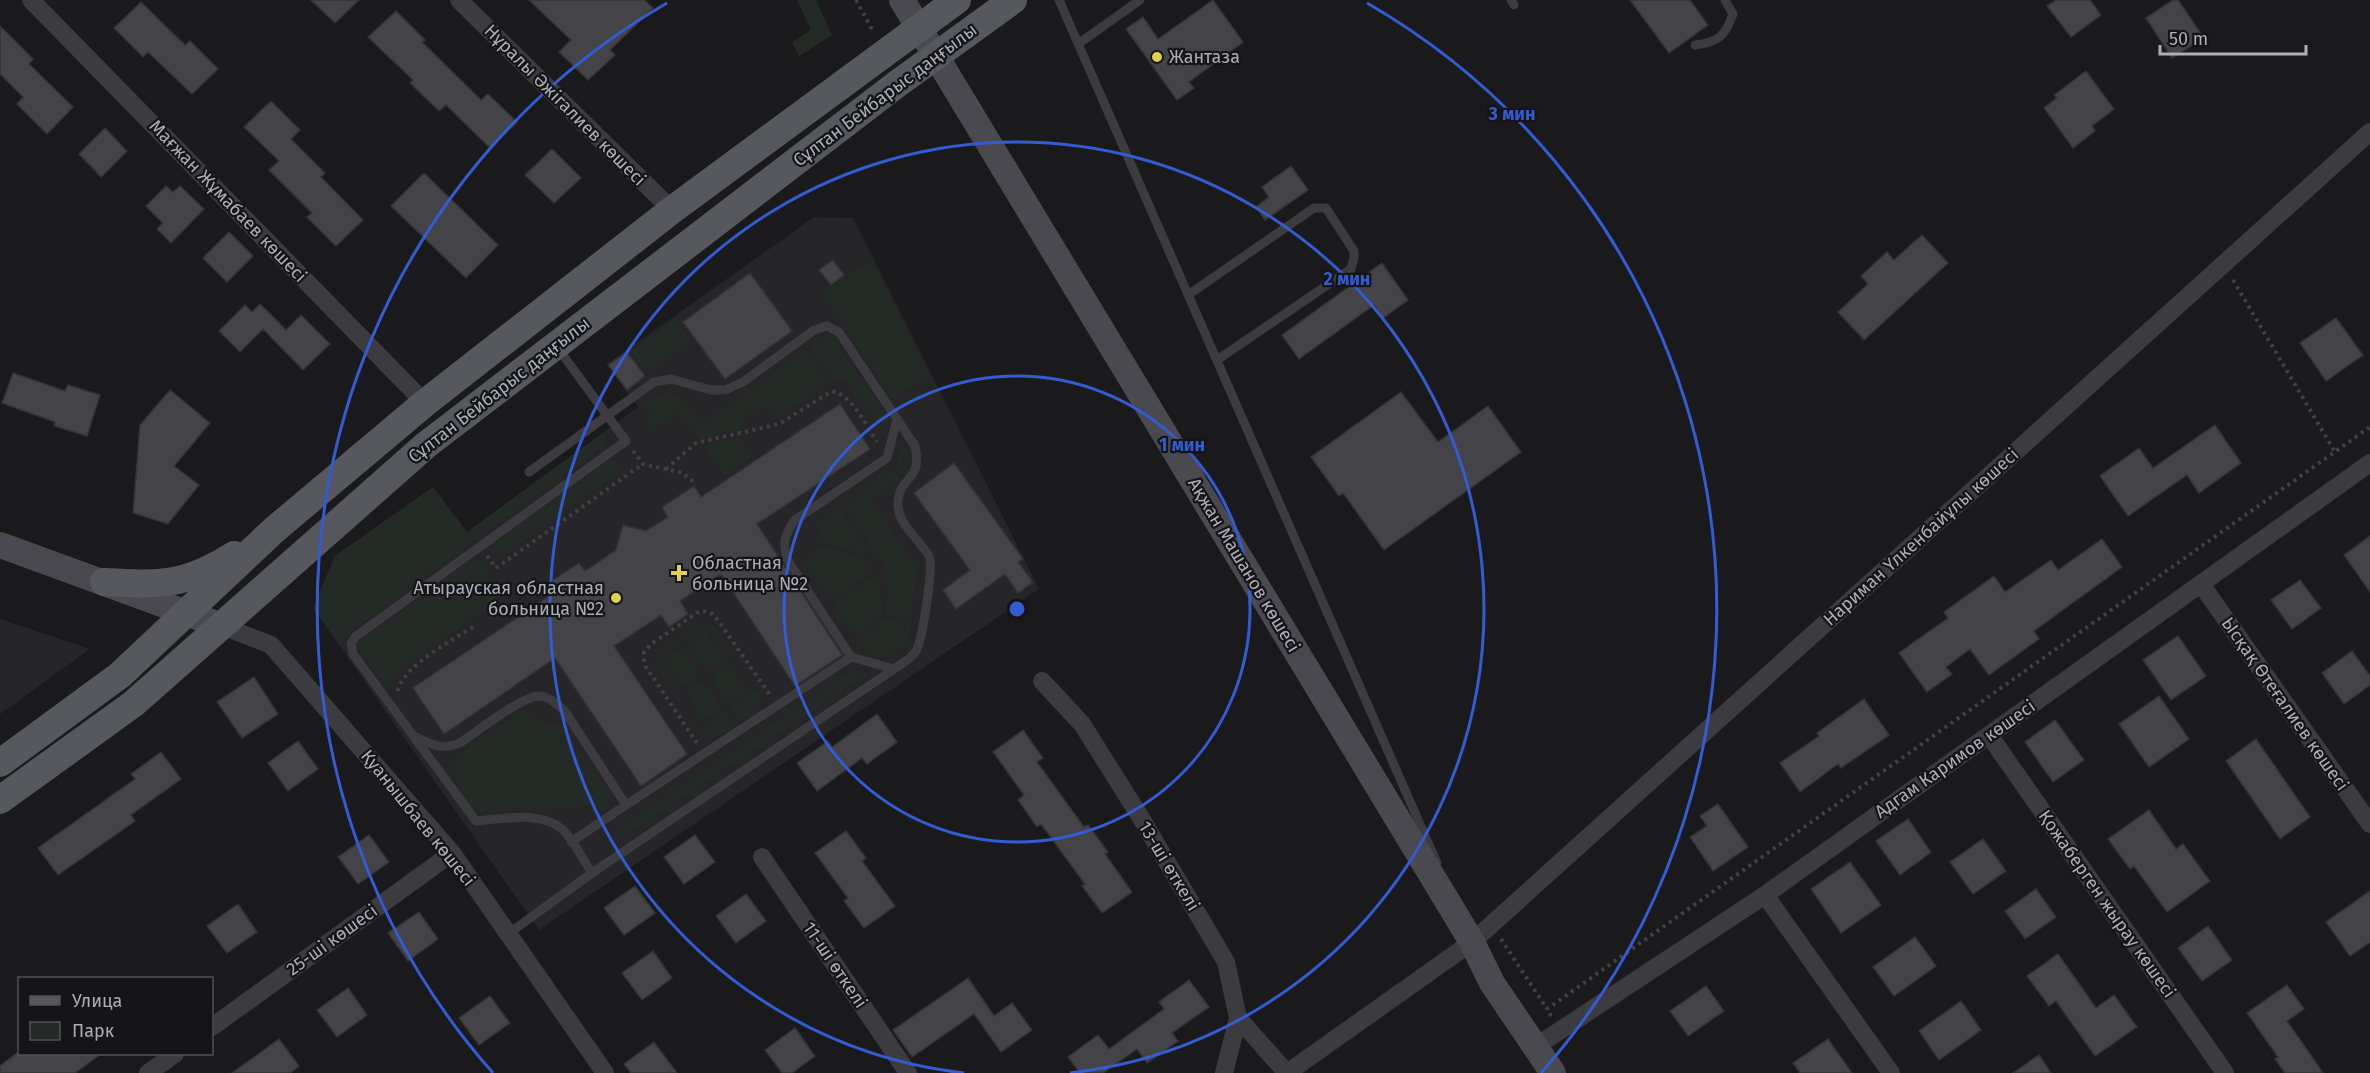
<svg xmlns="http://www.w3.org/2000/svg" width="2370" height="1073" font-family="'Fira Sans',sans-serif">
<rect width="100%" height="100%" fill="#1a191b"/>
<path fill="#262528" d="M814,217L853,218L1039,589L539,930L313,608L335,556L433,487L467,532L638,407L607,364Z
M0,619L90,649L0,714Z"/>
<path fill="#242b26" d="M797,0H816L832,35L799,56L792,42L811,30Z
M872,260L930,375L892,399L824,297L828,288Z
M674,319L691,341L646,374L630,351Z
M830,335L889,419L886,437L847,381L833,379L810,347Z
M806,350L828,382L779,417L767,407C752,408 743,414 740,429L699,439L678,412L652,431L646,421L653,415L644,403C682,381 679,398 702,424Z
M604,432L607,439L605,445L343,637L340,646L313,608L335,556L433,487L467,532Z
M739,437L753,456L724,475L703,446Z
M900,437C908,451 909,462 904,476L897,466Z
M610,459L618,463L619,472L502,556L493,552L492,544Z
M893,469L901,480L871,501L918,568L912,617L887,616L886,568L843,504Z
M838,507L868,549L863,553L818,542L819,531L814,524Z
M817,546L860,556L872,572L830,601L804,562L816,554Z
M475,559L481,562L499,587L497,601L401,669L393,679L389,691L360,651L359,644L363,639L469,561Z
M879,572L882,616L855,635L833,604Z
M884,620L912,622L907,643L886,659L868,656L857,639Z
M702,622L712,624L732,653L729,655L707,626H704L684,639L681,635Z
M706,631L724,659L710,669L706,664L703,666L687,644Z
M676,639L678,642L659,656L658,659L677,690L674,692L654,660L656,653Z
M682,647L697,670L693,672L697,678L682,687L664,660Z
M728,664L746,691L728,703L713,682L716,679L713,674Z
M854,669L868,673L621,839L615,829Z
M700,682L704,687L707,685L722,707L704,720L686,692Z
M757,689C768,706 753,713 740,722L730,707Z
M524,710C536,721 543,725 559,722L608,791C611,801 609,807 602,814L596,805L479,814C471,808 449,781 448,772C448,767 450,763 453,758Z
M725,711L735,725C722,734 710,746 699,729Z"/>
<path fill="#444348" stroke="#343337" stroke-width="1.5" d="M311,0H359L335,23Z
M529,0H644L653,8L610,50L615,55L588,80L559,52L571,40Z
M1213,0L1243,42L1189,82L1194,88L1177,100L1126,29L1143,17L1158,39Z
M1630,0H1690L1708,25L1669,53Z
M2056,0H2090L2101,15L2071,37L2047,6Z
M2173,0H2178L2204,38L2172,58L2146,18Z
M141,2L185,45L190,41L218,69L192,94L148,52L143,57L114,28Z
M396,11L425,40L422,42L481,100L488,94L517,122L490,148L446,105L439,111L410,83L413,80L368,37Z
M0,26L33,59L29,64L73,107L47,134L17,104L23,97L0,74Z
M2086,71L2114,109L2092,126L2095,131L2073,148L2044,108L2057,98L2054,95Z
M271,101L300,130L291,139L325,173L321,177L363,220L336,246L307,217L312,213L269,170L279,161L244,127Z
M105,128L127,151L101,177L79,154Z
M552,149L581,178L554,203L525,175Z
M1291,166L1308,190L1265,220L1256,207L1269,197L1262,187Z
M424,173L498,245L466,278L391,206Z
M166,186L173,192L180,186L204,209L171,243L157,229L163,223L146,206Z
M229,232L253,256L227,282L203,258Z
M1922,235L1948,263L1864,340L1838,312L1868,284L1861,276L1887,252L1894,260Z
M833,260L844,275L831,285L819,270Z
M1382,263L1408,300L1383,318L1374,305L1299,359L1282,335Z
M750,273L792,331L725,379L683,322Z
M260,304L286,330L301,315L330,344L303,370L263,329L240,352L219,331L245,305L252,312Z
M2336,318L2363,355L2326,381L2300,343Z
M627,352L645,376L627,390L608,365Z
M13,373L65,391L68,385L100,395L87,436L54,426L55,422L2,403Z
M170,390L210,423L174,466L199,485L168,524L133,513L140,425Z
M1401,392L1438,442L1488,406L1521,452L1384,550L1343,493L1339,496L1311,457Z
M840,404L870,449L757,524L842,655L795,686L721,574L680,601L688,614L669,627L661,615L614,646L687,754L641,786L555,658L444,734L413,688L552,594L546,585L579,563L585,571L616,550L623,525L646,531L668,517L662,507L694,486L701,497Z
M2215,425L2241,463L2199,493L2187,475L2128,516L2100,476L2139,448L2153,468Z
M954,463L1023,559L1018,562L1033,582L1018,593L1005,574L956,609L943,590L970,570L914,493Z
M2370,536V592L2344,555Z
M2102,539L2122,567L2034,631L2039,639L1989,675L1970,649L1946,667L1952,674L1927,692L1899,653L1948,618L1944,612L1994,576L2005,592L2051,560L2058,570Z
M2300,580L2321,608L2292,629L2271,600Z
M2178,636L2206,676L2171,700L2143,660Z
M2352,651L2370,676V685L2344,704L2322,673Z
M254,677L278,714L242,738L217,702Z
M2159,696L2189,739L2149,767L2119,724Z
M1864,699L1889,735L1841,768L1838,764L1800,792L1780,763L1819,736L1817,733Z
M877,714L897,742L867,764L862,758L817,791L797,763L828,741L832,747Z
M2055,720L2084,760L2053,782L2025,742Z
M1023,730L1043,758L1037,762L1084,827L1088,825L1108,852L1105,854L1132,892L1102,913L1082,886L1085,884L1041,824L1037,827L1018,800L1024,795L993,752Z
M2256,739L2310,817L2280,839L2226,761Z
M298,741L318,769L288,791L268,763Z
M161,752L181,779L131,815L135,821L58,875L38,848L135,779L131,774Z
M1718,804L1748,847L1713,871L1690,837L1707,826L1700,816Z
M2149,810L2176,849L2183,844L2210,881L2167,912L2134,866L2130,869L2108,839Z
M1908,819L1931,852L1900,875L1876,841Z
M846,831L866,858L862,861L895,906L864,928L844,901L848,898L815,853Z
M369,835L389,862L358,884L338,857Z
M695,835L715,862L684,884L664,857Z
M1983,839L2006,871L1973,894L1950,862Z
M1850,862L1881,905L1841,933L1811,889Z
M635,886L655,913L624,935L604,908Z
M2036,889L2056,917L2025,939L2005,911Z
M2370,891V942L2350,956L2326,922Z
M746,894L766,921L736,943L716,916Z
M238,904L257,932L227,953L207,926Z
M419,912L438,939L408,961L388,933Z
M2208,926L2232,960L2202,981L2178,948Z
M1915,937L1936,966L1894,996L1873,967Z
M653,951L672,978L642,1000L622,973Z
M2058,954L2096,1008L2114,995L2137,1027L2095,1056L2056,1001L2049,1006L2027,976Z
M968,978L994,1016L1012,1003L1032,1030L1001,1052L974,1014L912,1057L893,1030Z
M1189,980L1209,1007L1172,1033L1178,1041L1147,1063L1137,1049L1103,1073H1080L1068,1057L1098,1035L1109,1049L1164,1009L1159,1002Z
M2287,985L2304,1009L2287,1021L2323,1073H2285L2275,1059L2278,1057L2247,1013Z
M1706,986L1724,1011L1688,1036L1670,1011Z
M348,988L367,1015L337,1037L317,1010Z
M490,996L510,1023L479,1045L459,1018Z
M1961,1001L1981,1030L1939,1060L1919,1031Z
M795,1028L815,1056L792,1073H782L765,1050Z
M279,1039L299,1066L290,1073H232Z
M1828,1039L1852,1073H1800L1793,1063Z
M654,1042L677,1073H631L624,1064Z
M17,1053H102L75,1073H0V1066Z
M2039,1055L2051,1073H2013Z"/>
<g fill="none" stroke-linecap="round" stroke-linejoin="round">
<path stroke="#414147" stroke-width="4" stroke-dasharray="3 4.5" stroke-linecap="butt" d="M856,0L874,33
M2233,280L2335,452
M633,451L643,464L683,473L696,484
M666,469L696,443L779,424L832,391C854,397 865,424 877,442
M487,556L496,568L643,464
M398,691C402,666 455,639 476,625
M697,743L644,664V652L651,644L700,611L710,612L717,619L770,695
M1501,939L1547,1009
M1551,1016L1547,1009L2370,427"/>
<path stroke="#3b3b40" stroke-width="9" d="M1059,0L1437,863
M1511,0L1514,5
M1078,44L1140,0
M1695,45C1719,42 1725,36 1733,14L1725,0
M1188,295L1314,208H1326L1354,251V258L1351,269L1217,360
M529,472L654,382L671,379L711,390H725L743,382L814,330L827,326L839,332L915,446C923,480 901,476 898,500C895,523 919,538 929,556C934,566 922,642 916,651C911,659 901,664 894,669L592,873C583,860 575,842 563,830C541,810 502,819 476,821L353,654L351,644L355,637L626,441L557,347
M851,657L894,669
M416,737C431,745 444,750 460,743C476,732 521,697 538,696C549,695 559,706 566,713L626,805L571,842
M626,805L851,657L788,561C782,543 784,535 795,520L887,458L897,419
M508,934L592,873"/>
<path stroke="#3b3b40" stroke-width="18" d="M31,0L425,403
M459,0L672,210
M2201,584L2370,824
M222,626L271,645L452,853L605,1073
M1042,681L1082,724L1141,818L1226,962L1238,1018L1224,1073
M1989,735L2225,1073
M762,857L908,1073
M1765,895L1891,1073
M1238,1018L1287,1073
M212,1027L452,853
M1535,1047L1765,895L2370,463
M148,1073L175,1054
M1287,1073L1472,942L2370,132"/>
<path stroke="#49494f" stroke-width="26" d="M902,0L1472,942L1492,983L1553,1073
M0,545L222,626"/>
<path stroke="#57575e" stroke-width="28" d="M104,582C161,585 185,586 234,555
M0,763L120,675L274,530L425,403L672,210L957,0
M0,800L133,704L426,445L897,84L1013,0"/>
</g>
<g fill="none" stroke="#335cd3" stroke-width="3">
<circle cx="1017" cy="609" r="233"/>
<path d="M964 1073A467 467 0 1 1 1070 1073"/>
<path d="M493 1073A700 700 0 0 1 667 3M1367 3A700 700 0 0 1 1541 1073"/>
</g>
<g fill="#ded14e" stroke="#151416" stroke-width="2">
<circle cx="1157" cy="57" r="6"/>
<path d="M676 564h6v6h6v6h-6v6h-6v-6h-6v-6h6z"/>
<circle cx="616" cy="598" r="6"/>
</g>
<g text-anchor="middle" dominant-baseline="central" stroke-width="4.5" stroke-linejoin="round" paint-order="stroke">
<g font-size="18" fill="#adaeb9" stroke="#151416" text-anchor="start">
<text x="1169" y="57">Жантаза</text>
<text x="692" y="563">Областная<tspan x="692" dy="21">больница №2</tspan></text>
<text x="604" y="588" text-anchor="end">Атырауская областная<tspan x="604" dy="21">больница №2</tspan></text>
</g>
<g font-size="18" fill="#adaeb9" stroke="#151416">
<text transform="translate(885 95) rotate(-37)">Сұлтан Бейбарыс даңғылы</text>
<text transform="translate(565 105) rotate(45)">Нұралы Әжiгалиев көшесi</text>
<text transform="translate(228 201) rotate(46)">Мағжан Жұмабаев көшесі</text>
<text transform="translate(499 390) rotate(-38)">Сұлтан Бейбарыс даңғылы</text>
<text transform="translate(1921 537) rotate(-42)">Нариман Үлкенбайұлы көшесі</text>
<text transform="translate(1244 565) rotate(59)">Ақжан Машанов көшесі</text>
<text transform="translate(2285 704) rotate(55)">Ысқақ Өтеғалиев көшесі</text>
<text transform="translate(1955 759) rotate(-35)">Адгам Каримов көшесі</text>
<text transform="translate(418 818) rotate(51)">Қуанышбаев көшесі</text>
<text transform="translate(1169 866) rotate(59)">13-ші өткелі</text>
<text transform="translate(2107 904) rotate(55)">Қожаберген жырау көшесі</text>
<text transform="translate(332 940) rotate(-36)">25-ші көшесі</text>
<text transform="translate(835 965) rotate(56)">11-ші өткелі</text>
</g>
</g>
<circle cx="1017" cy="609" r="9" fill="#335cd3" stroke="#151416" stroke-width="3"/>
<g font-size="18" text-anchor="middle" font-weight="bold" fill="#335cd3" stroke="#151416" stroke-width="4.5" stroke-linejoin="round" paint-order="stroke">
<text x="1512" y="120">3 мин</text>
<text x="1347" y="285">2 мин</text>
<text x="1182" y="451">1 мин</text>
</g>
<rect x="18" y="977" width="195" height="78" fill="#151416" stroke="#525257" stroke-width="1.5"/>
<rect x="30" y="996" width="30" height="9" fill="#57575e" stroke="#525257" stroke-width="1.5"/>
<text x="72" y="1007" font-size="18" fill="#adaeb9">Улица</text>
<rect x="30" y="1022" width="30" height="18" fill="#242b26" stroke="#525257" stroke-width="1.5"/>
<text x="72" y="1037" font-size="18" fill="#adaeb9">Парк</text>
<path d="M2160 45v9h146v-9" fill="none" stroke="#adaeb9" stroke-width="3"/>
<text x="2169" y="45" font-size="18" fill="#adaeb9" stroke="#151416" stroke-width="4.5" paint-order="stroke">50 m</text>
</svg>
